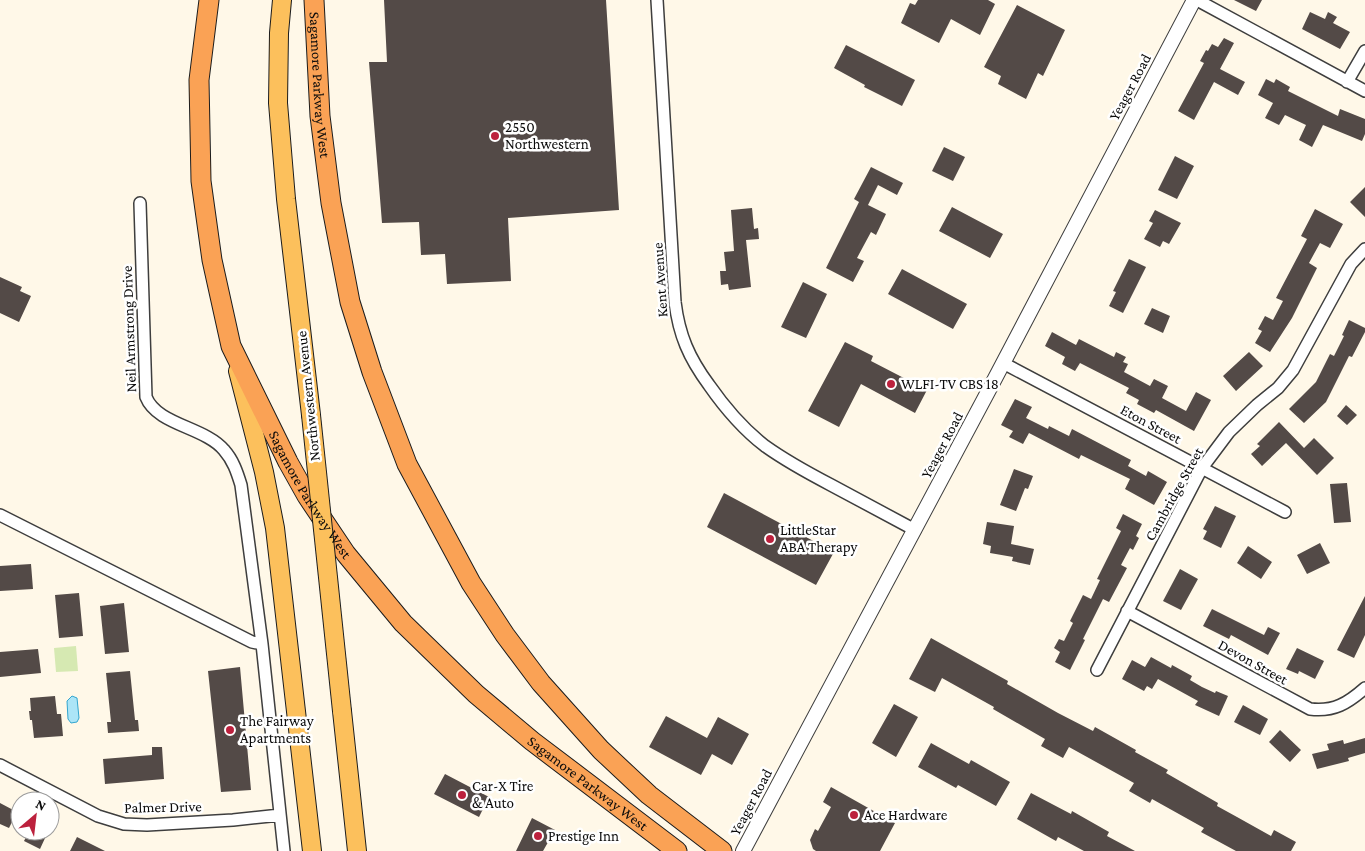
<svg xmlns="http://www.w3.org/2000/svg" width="1365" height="851" font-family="'Crimson Pro',serif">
<rect width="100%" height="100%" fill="#fff8e8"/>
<path fill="#d6e9b2" d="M76,646L78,671L56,672L54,648Z"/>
<path fill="#ace5f7" stroke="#32a5cf" d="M72,696L77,698L79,718L77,722L71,723L68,719L67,701Z"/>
<path fill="#534a47" d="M384,0H606L619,210L508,218L511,281L447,284L445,254L421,255L419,222L382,223L369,62H387Z
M918,0H988L995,4L980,35L951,19L939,43L901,23L910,3L915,5Z
M1234,0H1262L1256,11Z
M1017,5L1065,30L1043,76L1038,73L1026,99L998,84L1001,76L984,67Z
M1310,12L1325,19L1328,12L1337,17L1333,23L1350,32L1340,49L1302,29Z
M1224,38L1234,43L1220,69L1245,82L1238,95L1214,82L1194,120L1178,111L1204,63L1200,61L1206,50L1208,51L1212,44L1218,47Z
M846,45L915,80L902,106L864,87L865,85L834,68Z
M1266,79L1274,83L1276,79L1290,87L1288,91L1338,116L1340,109L1365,119V134L1362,141L1323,125L1312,147L1299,140L1306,125L1285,115L1279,125L1265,118L1273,103L1258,95Z
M944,147L965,157L953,181L932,171Z
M1175,156L1194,166L1177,199L1158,190Z
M871,167L903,183L897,195L878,185L868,205L886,214L876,235L871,232L857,258L864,261L853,282L826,268L859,202L854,199Z
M1365,187V217L1350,202Z
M952,207L1003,234L990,258L939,231Z
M752,208L754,229L758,228L759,239L746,240L751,287L729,290L728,284L721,285L720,271H726L724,252L734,251L731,210Z
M1315,209L1343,224L1330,248L1320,243L1309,263L1317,268L1292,318L1270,352L1255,343L1262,331L1258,329L1265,316L1273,320L1283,301L1276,298L1307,239L1301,236Z
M1155,210L1181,223L1169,244L1163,241L1160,247L1144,239L1153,223L1149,221Z
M1129,259L1146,267L1123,313L1109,306L1116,292L1113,291Z
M902,269L967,304L953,329L888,294Z
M0,277L22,287L20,291L31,296L19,322L0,313Z
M803,282L827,294L806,338L781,327Z
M1152,308L1170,316L1163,333L1144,324Z
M1349,320L1365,328V332L1352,357L1349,356L1326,402L1304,423L1289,409L1316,382L1330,354L1334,356L1344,336L1342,335Z
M1052,332L1076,345L1079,339L1114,357L1116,352L1126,357L1123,362L1128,364L1124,372L1150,386L1154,379L1168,386L1162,398L1186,411L1196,392L1211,400L1194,431L1156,410L1154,413L1137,404L1139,400L1126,393L1129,388L1080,363L1075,371L1062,364L1065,357L1045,346Z
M845,342L873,356L871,361L927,390L915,413L861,384L839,427L808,411Z
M1249,352L1263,366L1236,391L1223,376Z
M1015,399L1032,407L1026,418L1048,429L1049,426L1069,436L1072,429L1131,460L1128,466L1146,476L1148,471L1167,482L1154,505L1125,489L1130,479L1081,455L1079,459L1029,433L1023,444L1009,437L1013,431L1001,425Z
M1346,405L1357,415L1347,425L1337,416Z
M1279,422L1304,448L1314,438L1334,458L1317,475L1286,443L1262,466L1251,454L1260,446L1257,444Z
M1014,469L1033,476L1028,489L1025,488L1016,511L1000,505Z
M1347,483L1351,522L1334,523L1330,484Z
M724,493L834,552L816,585L707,527Z
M1215,506L1236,516L1221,548L1203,539L1207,531L1203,529Z
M1123,514L1142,524L1136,536L1139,538L1133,550L1130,548L1121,565L1127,568L1109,602L1103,599L1083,639L1085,640L1070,670L1055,662L1060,652L1054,648L1059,639L1064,641L1073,623L1070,621L1083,595L1091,599L1100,580L1097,579L1121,531L1116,528Z
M987,522L1014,526L1011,544L1034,549L1030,565L1012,561L1013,557L990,553L991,546L983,544Z
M1320,543L1330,563L1307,574L1297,555Z
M1248,546L1272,562L1261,579L1237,563Z
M31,564L33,589L0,591V566Z
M1180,569L1198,579L1181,610L1163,601Z
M79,593L83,636L59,638L55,595Z
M1365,596V635L1354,658L1337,650Z
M124,603L129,652L105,654L100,606Z
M1212,609L1264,635L1268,627L1280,633L1268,655L1231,635L1229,639L1203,626Z
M931,638L1008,681L1007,684L1058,713L1093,731L1095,727L1136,750L1135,752L1168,770L1166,773L1218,803L1217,806L1237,817L1271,836L1274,830L1296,842L1291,851H1236L1201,832L1204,828L1152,799L1150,803L1129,791L1134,783L1069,747L1063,758L1041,746L1045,739L993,709L994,707L942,678L935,692L909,679Z
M1297,648L1324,661L1315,679L1299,671L1298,674L1286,669Z
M38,649L41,673L0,677V652Z
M1151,657L1171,668L1172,665L1192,676L1190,680L1202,687L1215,693L1216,691L1228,696L1219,716L1195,705L1198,701L1158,679L1152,689L1147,686L1144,691L1122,679L1132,660L1145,667Z
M240,667L251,790L221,792L208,671Z
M130,671L135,720H138L139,731L108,733L107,722H111L106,673Z
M55,696L57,714H61L63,736L34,738L32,720H30L29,711H31L30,698Z
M894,704L918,717L896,757L872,743Z
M1243,705L1268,719L1260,735L1234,722Z
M666,716L707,738L718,717L749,734L732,765L712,754L701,775L649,747Z
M1280,730L1301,750L1290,762L1269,742Z
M1365,738V753L1348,758L1349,761L1317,769L1312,754L1329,750L1327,744L1343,740L1344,744Z
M931,743L969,764L971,760L1010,782L996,806L958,785L956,788L918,767Z
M152,747H162L164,779L105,784L103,759L152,755Z
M445,774L489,797L479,817L434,794Z
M831,787L895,823L880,851H816L813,849L810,840L815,829L818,831L831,807L823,802Z
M1031,793L1071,814L1072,811L1109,832L1107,836L1135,851H1084L1058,837L1056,841L1017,819Z
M0,803L17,812L9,828L0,824Z
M532,818L555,830L543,851H516Z
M29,831H45L43,835L46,836L40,849L24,841Z
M77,837L105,851H70Z"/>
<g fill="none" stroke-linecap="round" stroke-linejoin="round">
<g stroke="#3e3e3e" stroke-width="14">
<path id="minor" d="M657,0L675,302C679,335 689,358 709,385C725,408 743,429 765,446C786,461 808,473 831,485C859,500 887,515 915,530
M1197,0L1365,91
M1347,82L1365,51
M140,203L146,397C157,425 205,427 224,450C233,460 237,472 241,485L262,644L284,851
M1003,363L1285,512
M0,515L252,642L262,644
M1127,611L1310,709C1334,712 1348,703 1365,688
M1097,670L1202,468L1229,432L1257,405L1278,388L1293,370L1351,264L1365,249
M0,765L98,816L124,824L147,825L233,820L280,815"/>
</g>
<g stroke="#3e3e3e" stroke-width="16">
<path id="tertiary" d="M743,851L990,388L1194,0"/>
</g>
<g stroke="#1c1c1c" stroke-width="20">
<path id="primary" d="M282,0L279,33L278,103L286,199L311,415
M238,371L264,472L275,528L312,851
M342,711L357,851"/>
</g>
<g stroke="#1c1c1c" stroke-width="21">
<g id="trunk">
<path id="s1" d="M209,0L199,80L201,181L212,260L231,346L288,462L307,496L346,554L403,623L476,694L532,741L677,851"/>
<path id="s2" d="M314,0L320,116L331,203L350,302L372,372L407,464L471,583L505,635L541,683L601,750L649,795L722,851"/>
</g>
</g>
<use href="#minor" stroke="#fff" stroke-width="11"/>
<use href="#tertiary" stroke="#fff" stroke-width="14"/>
<use href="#primary" stroke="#fcc05c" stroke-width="18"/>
<use href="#trunk" stroke="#faa255" stroke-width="19"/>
<g stroke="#1c1c1c" stroke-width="20" stroke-linecap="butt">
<path id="primary-bridge" d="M311,415L342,711"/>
</g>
<use href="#primary-bridge" stroke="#fcc05c" stroke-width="18"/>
</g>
<g fill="#bc213d" stroke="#fff" stroke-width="2">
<circle cx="495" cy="136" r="5"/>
<circle cx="891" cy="384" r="5"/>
<circle cx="770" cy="539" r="5"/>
<circle cx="230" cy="730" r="5"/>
<circle cx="462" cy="795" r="5"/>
<circle cx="854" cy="815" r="5"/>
<circle cx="538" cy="836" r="5"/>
</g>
<g text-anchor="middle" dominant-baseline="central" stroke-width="5" stroke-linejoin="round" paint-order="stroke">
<g font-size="15" fill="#0b0b0b" stroke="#fff">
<text stroke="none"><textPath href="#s2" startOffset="85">Sagamore Parkway West</textPath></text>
<text transform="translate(1130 87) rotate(-62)">Yeager Road</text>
<text transform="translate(660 280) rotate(-94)">Kent Avenue</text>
<text transform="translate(129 329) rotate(-92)">Neil Armstrong Drive</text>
<text transform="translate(308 396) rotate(-96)">Northwestern Avenue</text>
<text transform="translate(1151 424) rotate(28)">Eton Street</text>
<text transform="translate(942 445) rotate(-62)">Yeager Road</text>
<text stroke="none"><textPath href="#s1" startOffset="518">Sagamore Parkway West</textPath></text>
<text transform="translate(1174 494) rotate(-61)">Cambridge Street</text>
<text transform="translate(1253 662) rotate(29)">Devon Street</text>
<text stroke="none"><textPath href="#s1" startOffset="922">Sagamore Parkway West</textPath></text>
<text transform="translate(751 802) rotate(-62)">Yeager Road</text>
<text transform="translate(163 807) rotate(-1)">Palmer Drive</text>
</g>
<g font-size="15" fill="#0b0b0b" stroke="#fff" text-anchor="start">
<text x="505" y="127">2550<tspan x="505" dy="17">Northwestern</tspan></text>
<text x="901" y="384">WLFI-TV CBS 18</text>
<text x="780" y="530">LittleStar<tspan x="780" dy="17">ABA Therapy</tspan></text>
<text x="240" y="721">The Fairway<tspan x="240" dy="17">Apartments</tspan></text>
<text x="472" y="786">Car-X Tire<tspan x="472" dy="17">&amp; Auto</tspan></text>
<text x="864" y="815">Ace Hardware</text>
<text x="548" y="836">Prestige Inn</text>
</g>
</g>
<g transform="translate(35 816) rotate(28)"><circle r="24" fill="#ffffff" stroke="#9d9d9d"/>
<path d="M0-4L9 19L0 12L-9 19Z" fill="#bc213d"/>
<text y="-8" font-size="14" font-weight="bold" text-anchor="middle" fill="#0b0b0b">N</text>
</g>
</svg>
